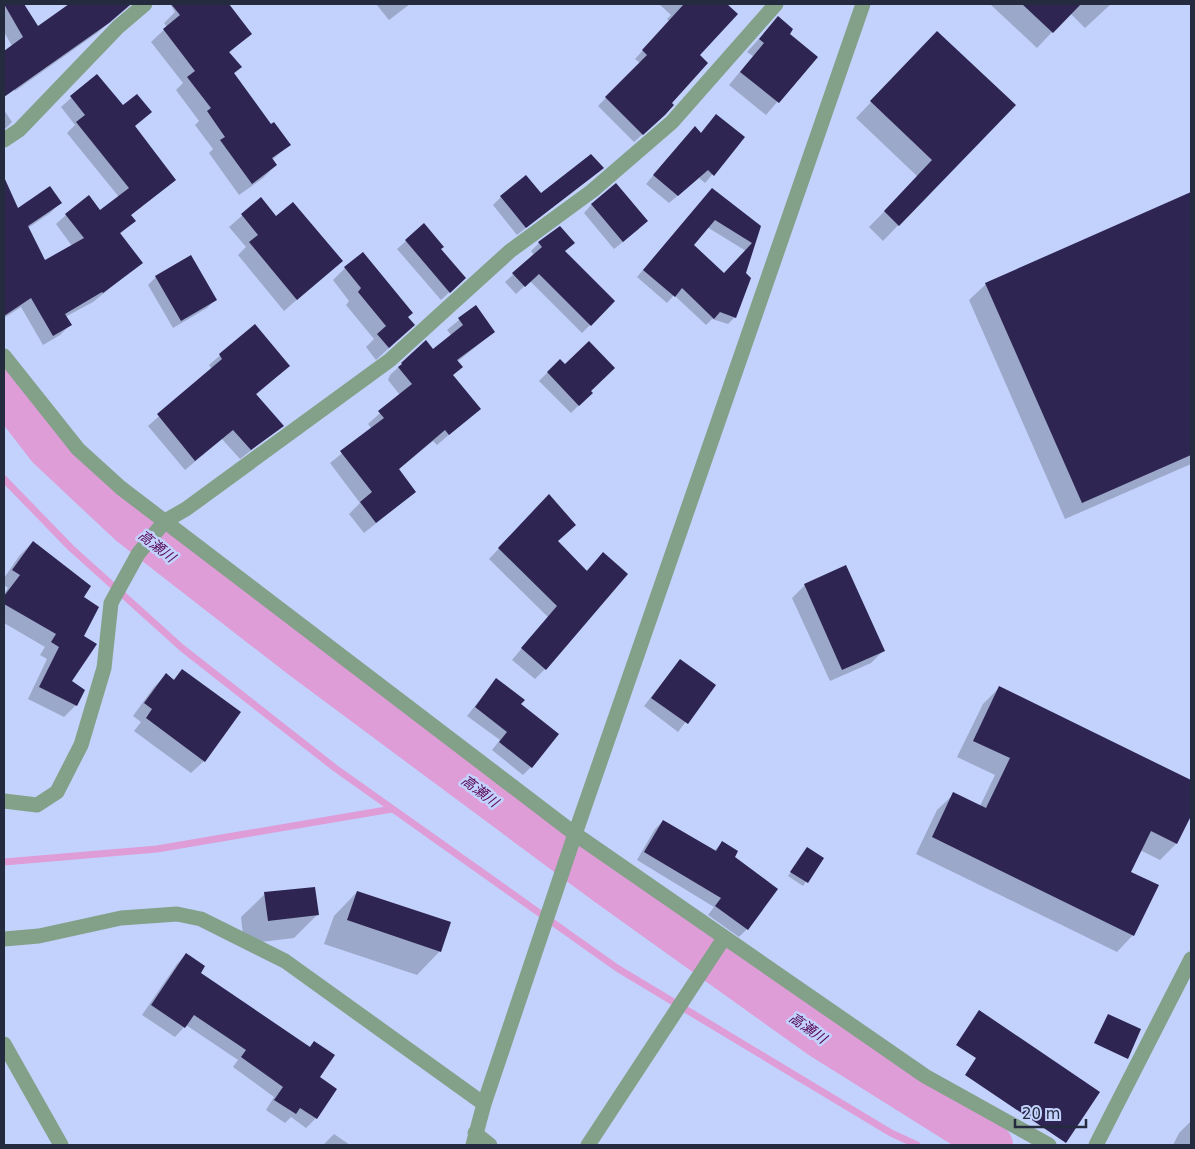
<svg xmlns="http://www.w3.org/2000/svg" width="1195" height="1149" font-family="'DejaVu Sans','Noto Sans JP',sans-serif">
<rect width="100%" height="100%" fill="#c3d2fd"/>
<path fill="#0003" fill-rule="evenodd" d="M4,4H22L37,28L69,5L68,4H132L97,33L15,91L4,76V52L12,46L4,32Z
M170,4H215L222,12L250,34L229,53L240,67L234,74L270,126L289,145L272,160L276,165L263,178L239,195L209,153L213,149L195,125L199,121L176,90L183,83L151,42L167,27L164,23L175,12Z
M376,4H410L389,20Z
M659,4H725L736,14L699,56L665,114L634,142L598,106L640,63L635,59L669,21L667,19L671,15Z
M990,4H1111L1085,28L1070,13L1037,48Z
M778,18L788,34L816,57L766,115L729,85L753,56L747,52Z
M922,48L1014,105L883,241L869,227L918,177L856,118Z
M97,75L174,179L130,216L134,221L120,234L141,263L93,302L65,317L70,325L60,335L43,345L21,307L4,318V185L6,184L18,210L60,203L50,213L28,228L44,262L72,246L56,224L66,215L100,212L119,197L67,133L75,125L61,107Z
M4,110L12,122L4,130Z
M708,124L743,138L705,183L699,178L669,203L646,184L687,136L700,134Z
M602,168L517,235L493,205L501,197L540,194Z
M1191,194V464L1065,519L969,300L986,284Z
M705,197L760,226L744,273L735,317L728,324L712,319L706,325L674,295L667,303L637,277ZM707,227L746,251L724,275L692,245Z
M261,199L276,218L341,261L284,311L238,255L246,247L229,227Z
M592,204L639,229L614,249L584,213Z
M424,225L440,249L456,286L441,300L397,249Z
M560,228L564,252L614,301L582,333L530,281L516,294L505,282L534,255L531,251L539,243Z
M345,268L407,317L401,337L376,360L366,347L374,339L346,305L349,301L333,280Z
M156,277L215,300L207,308L173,328L148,285Z
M476,306L494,332L457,362L452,376L479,409L437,445L433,441L398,470L415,492L364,533L349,514L360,503L330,463L372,429L368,424L400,395L388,380L390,375L402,364L432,350L451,335L447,330Z
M255,325L288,366L256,395L282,426L240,459L222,439L185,470L148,426L212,369L209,365Z
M560,360L591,393L571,413L539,381Z
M539,506L557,542L586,571L603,554L545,669L535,679L512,660L548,617L489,559Z
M33,542L83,636L71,682L76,705L64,717L28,699L47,659L40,655L45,647L4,623V594L8,588L4,585V578L20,555Z
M805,585L883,651L871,663L830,681L792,598Z
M680,660L714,685L678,732L644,706Z
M182,671L204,761L191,773L134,731L141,722L133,716L154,687L166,675L173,680Z
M496,680L520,705L531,767L523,775L492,750L500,740L467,716Z
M999,688L1191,781V813L1176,844L1160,860L1140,850L1129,872L1133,935L1117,952L916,854L937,810L954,794L980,806L995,775L957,757L983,704Z
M663,821L715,850L723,842L733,857L747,929L739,937L708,915L714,907L637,860L655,829Z
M807,848L822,858L803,886L788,876Z
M357,892L440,951L417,975L324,944L334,916Z
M265,894L318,914L294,938L244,944L241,917Z
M186,954L199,973L309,1047L314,1042L318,1078L335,1089L316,1118L306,1128L291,1117L285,1123L266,1110L274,1097L233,1067L238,1060L186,1025L175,1037L142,1015L177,964Z
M1191,1121V1145H1173L1179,1133Z
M334,1134L350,1145H323Z"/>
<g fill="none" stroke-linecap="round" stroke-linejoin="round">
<path stroke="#de9dd7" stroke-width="7" d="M4,479L71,548L182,648L335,768L617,968L891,1133L917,1145
M4,862L157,849L392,809"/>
<path stroke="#de9dd7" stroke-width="42" d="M4,391L48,448L130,525L300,657L607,885L821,1038L992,1145"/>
</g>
<path fill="#2e2552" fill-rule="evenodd" d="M4,4H24L38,26L69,4H131L109,23L4,97V51L23,37Z
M171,4H229L252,34L229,52L242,67L234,73L271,124L274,122L291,145L272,158L277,165L252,184L220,140L225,137L207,111L211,108L187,77L195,71L163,29L180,15Z
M684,4H727L738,14L700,55L708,63L672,103L674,105L665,115L643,135L605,97L647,55L642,50Z
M1022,4H1081L1053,33Z
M778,16L793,29L790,34L818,57L779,103L740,72L764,43L759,39Z
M937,31L1016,105L899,226L884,211L932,160L870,101Z
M97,74L123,105L137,94L152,112L135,126L176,180L131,215L136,221L120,233L143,263L103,293L102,292L65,314L72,325L53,336L31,298L4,316V177L18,208L50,186L62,203L28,226L45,260L84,238L65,214L89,195L100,210L129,188L76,122L85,115L70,96Z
M716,114L745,137L714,176L708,170L678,196L653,175L695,126L701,133Z
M591,154L604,168L526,228L500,196L526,175L541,193Z
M616,183L648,221L623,242L591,204Z
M712,188L761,226L746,273L751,278L736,318L720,312L714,319L682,288L675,297L643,270ZM715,220L752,243L724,273L694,245Z
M1191,192V455L1082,503L985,283Z
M261,197L276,216L293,202L343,261L297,300L249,242L258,235L241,214Z
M424,223L444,247L441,249L466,278L450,293L405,240Z
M560,226L575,243L565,251L615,301L591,326L539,274L525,287L512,273L542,247L538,242Z
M363,252L413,313L408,317L415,325L389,348L377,334L386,326L358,292L361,288L344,267Z
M191,255L217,300L181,321L155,276Z
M476,305L495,332L457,360L463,367L453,375L481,409L449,435L445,430L399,469L416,492L376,523L360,502L372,492L340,451L384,418L378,411L412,384L398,367L402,364L401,363L426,340L433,349L463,325L458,318Z
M255,324L290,366L256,394L284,426L251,450L233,430L195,461L157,414L222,359L219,354Z
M589,341L615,368L591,391L593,393L579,406L547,372L560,359L565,364Z
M549,494L576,525L558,541L587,571L603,552L628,574L546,670L521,648L557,606L498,548Z
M33,541L91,586L84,597L99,607L84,636L97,644L72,681L85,690L77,706L39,687L59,647L51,642L56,634L4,604V596L20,575L12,570Z
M846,565L885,651L842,670L804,584Z
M680,659L716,685L688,724L651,698Z
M182,669L241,712L205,762L146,718L152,709L144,703L166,673L174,680Z
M496,678L525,700L521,704L559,734L532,768L499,742L507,732L475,707Z
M999,686L1191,780V816L1177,844L1151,831L1131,872L1159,885L1134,936L932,837L953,792L986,808L1010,758L973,741Z
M663,820L716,851L722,841L738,851L735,857L778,889L748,930L715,906L721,898L644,852Z
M807,847L824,858L808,883L790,872Z
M315,887L319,915L268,921L264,892Z
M357,891L451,922L441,952L347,920Z
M186,953L205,966L201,973L310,1047L314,1041L335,1055L320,1077L337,1089L317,1119L300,1108L296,1114L274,1100L283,1087L241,1057L246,1050L194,1015L185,1028L151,1005Z
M979,1010L1100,1092L1066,1143L965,1075L976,1058L956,1045Z
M1108,1014L1141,1029L1128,1059L1094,1043Z"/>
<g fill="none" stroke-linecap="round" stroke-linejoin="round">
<path stroke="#83a189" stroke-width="15" d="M4,140L19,130L118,27L145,4
M4,356L78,449L121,488L575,834L925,1076L1049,1145
M4,801L37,805L57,792L81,745L104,668L111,603L138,554L165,521L186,509L390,360L510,251L592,191L672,122L776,4
M4,939L39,936L121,918L177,914L201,919L285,961L484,1104
M4,1044L61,1145
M475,1133L490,1145
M473,1145L484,1104L575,834L863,4
M588,1145L724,938
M1096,1145L1191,959"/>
</g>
<g text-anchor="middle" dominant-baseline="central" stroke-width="5" stroke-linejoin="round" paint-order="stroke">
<g font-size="14" font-style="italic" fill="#570754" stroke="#c3d2fd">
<text transform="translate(157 546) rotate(38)">高瀬川</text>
<text transform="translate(480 791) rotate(37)">高瀬川</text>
<text transform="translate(808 1028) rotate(35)">高瀬川</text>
</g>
</g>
<rect width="1195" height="1149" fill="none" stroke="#242b3f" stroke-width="10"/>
<path d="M1015 1119v8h71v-8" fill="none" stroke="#242b3f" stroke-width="2.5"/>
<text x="1022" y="1119" font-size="15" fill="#242b3f" stroke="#c3d2fd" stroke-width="4" paint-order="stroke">20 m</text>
</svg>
